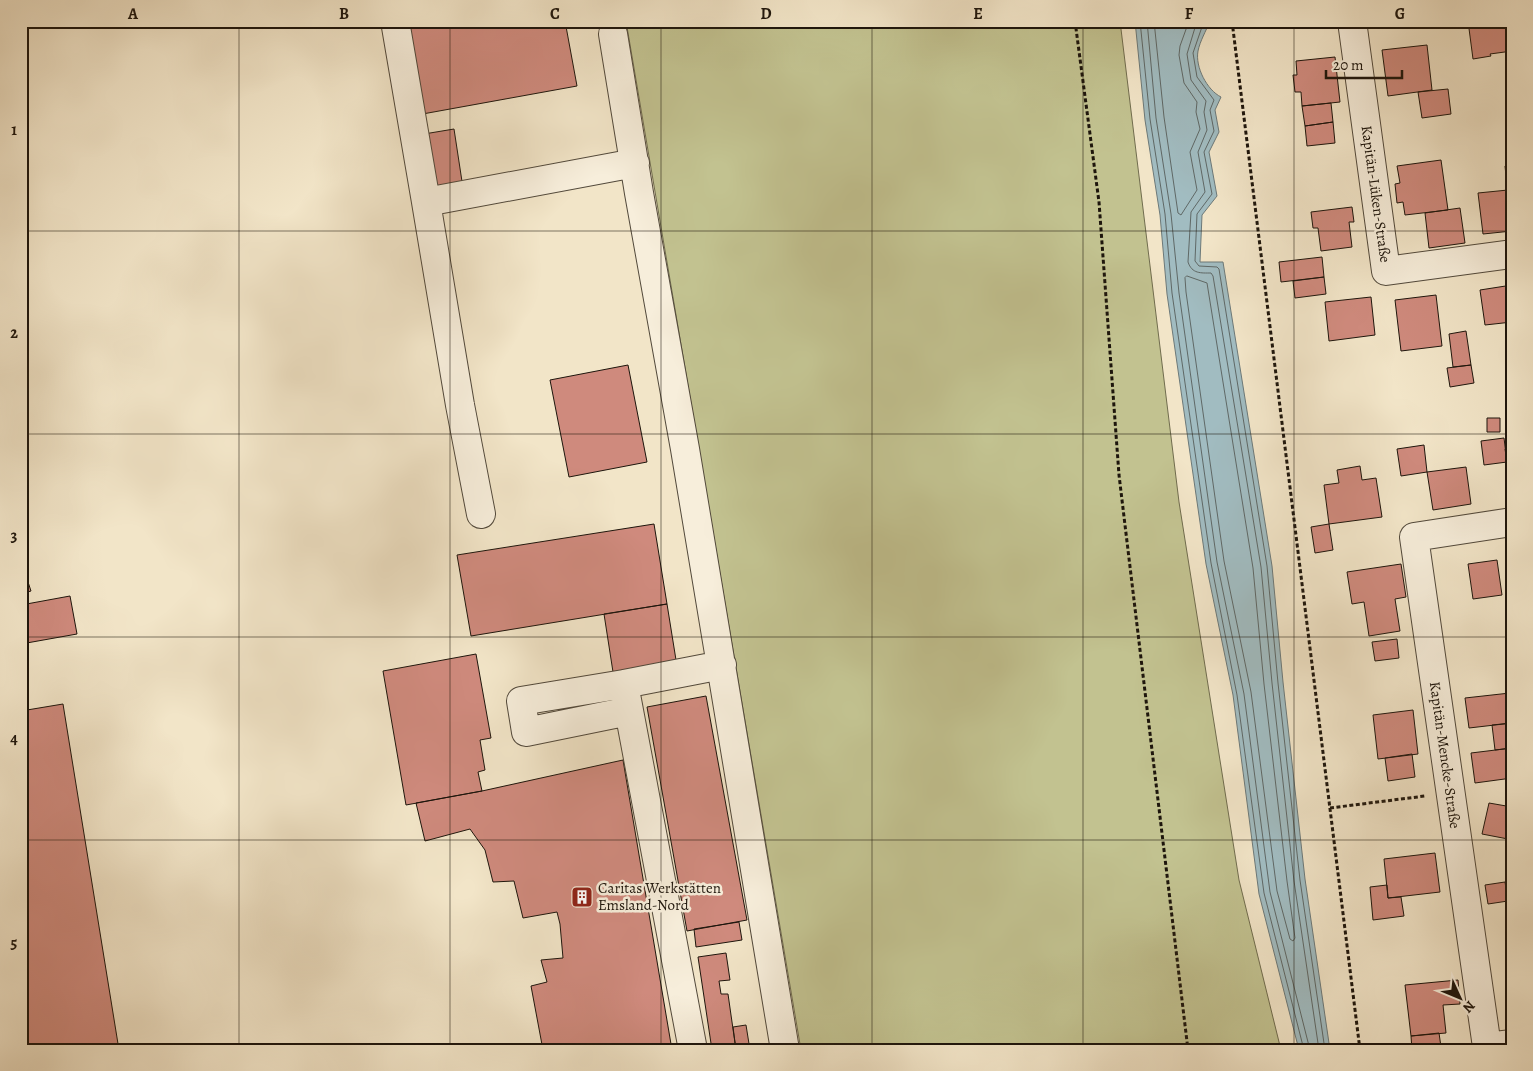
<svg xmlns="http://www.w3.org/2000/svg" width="1533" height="1071" font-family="Alegreya,serif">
<rect width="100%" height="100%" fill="#f2e5c8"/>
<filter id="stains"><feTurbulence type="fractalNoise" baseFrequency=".004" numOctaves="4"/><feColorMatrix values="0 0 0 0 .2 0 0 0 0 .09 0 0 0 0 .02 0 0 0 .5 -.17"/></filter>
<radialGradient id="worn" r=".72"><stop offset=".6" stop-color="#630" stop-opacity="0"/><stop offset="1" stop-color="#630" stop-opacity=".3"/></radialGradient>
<path fill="#c2c290" stroke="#706c4e" d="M626,21H1120L1179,502L1239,880L1281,1050H801Z"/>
<path fill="#a1bcc1" stroke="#6c7979" d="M1135,21H1210C1206,31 1200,41 1198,51C1195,67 1207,90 1221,97L1215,110L1219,132L1209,152L1217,196L1202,215L1200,262H1223L1272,566L1283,682L1305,879L1330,1050H1299L1259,894L1233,695L1206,564L1167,294L1160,215L1145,120Z"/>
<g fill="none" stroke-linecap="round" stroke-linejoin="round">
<path stroke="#5f6866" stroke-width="1" d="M1140,21L1150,119L1165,214L1172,293L1211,563L1237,695L1264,893L1304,1050
M1147,21L1156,118L1171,214L1179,293L1217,562L1244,694L1270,892L1310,1050
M1154,21L1164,117L1178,213L1181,215L1197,190L1190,152L1200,129L1196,112L1197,102L1184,83L1179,55L1180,46L1189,21
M1197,21L1187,54L1191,80L1206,101L1204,112L1207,130L1198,152L1205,192L1191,212L1188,262C1192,274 1201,273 1211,273L1213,276L1261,567L1272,683L1294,881L1319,1050
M1204,21L1193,53L1197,77L1214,100L1210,110L1214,131L1204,152L1212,194L1197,214L1195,261L1199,266L1217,267L1219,269L1267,566L1278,683L1300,880L1325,1050
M1187,276L1207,283L1253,568L1264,684L1287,881L1295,938L1293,941L1290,939L1277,891L1251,692L1224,561L1186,292L1185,278Z"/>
</g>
<path fill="#cf8a7d" stroke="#1d150c" d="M322,21H351L323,26Z
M401,21H565L577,86L417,115Z
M1468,21H1512V51L1490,54L1491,56L1473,59Z
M1427,45L1432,90L1388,96L1382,50Z
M1335,57L1340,102L1302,106L1301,92H1295L1293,75H1297L1296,61Z
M1448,89L1451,114L1422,118L1418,92Z
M1331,103L1333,122L1305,126L1302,106Z
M1333,122L1335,143L1307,146L1305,126Z
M454,129L463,188L434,193L424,134Z
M1441,160L1448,210L1405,215L1403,202L1397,203L1395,184L1400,183L1397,166Z
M1512,165V196H1508L1505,166Z
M1508,190L1512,231L1483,234L1478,193Z
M1352,207L1354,222H1349L1352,247L1321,251L1318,228H1313L1311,212Z
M1460,208L1465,243L1429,248L1425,213Z
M1322,257L1324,277L1281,282L1279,262Z
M1324,277L1326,294L1295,298L1293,281Z
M1512,285V322L1485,325L1480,290Z
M1436,295L1442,346L1401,351L1395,300Z
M1371,297L1375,335L1329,341L1325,302Z
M1466,331L1471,365L1453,367L1449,334Z
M628,365L647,462L569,477L550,380Z
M1471,365L1474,383L1450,387L1447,368Z
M1487,418H1500V432H1487Z
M1504,438L1507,462L1484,465L1481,441Z
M1424,445L1427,472L1401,476L1397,449Z
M1512,448V495L1505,449Z
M1360,466L1362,480L1376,478L1382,517L1329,524L1324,485L1339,483L1337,470Z
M1466,467L1471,504L1433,510L1427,472Z
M654,524L667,604L471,636L457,555Z
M1329,524L1333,550L1315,553L1311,527Z
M1497,560L1502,595L1473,599L1468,564Z
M21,561L31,591L21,594Z
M1401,564L1406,597L1395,599L1400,631L1369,636L1364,602L1352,604L1347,572Z
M70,596L77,634L21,644V605Z
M667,604L676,660L613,672L604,614Z
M1397,639L1399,658L1375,661L1372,642Z
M476,654L491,738L480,740L485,770L478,772L482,791L406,805L383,671Z
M1510,693L1512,723L1469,728L1465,698Z
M706,696L747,920L687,931L647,707Z
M63,704L119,1050H21V711Z
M1413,710L1418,754L1378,759L1373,715Z
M1512,723V748L1495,750L1492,725Z
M1512,748V778L1475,783L1471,753Z
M1412,754L1415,777L1388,781L1385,758Z
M623,760L672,1050H543L531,986L547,982L541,960L563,958L560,924L557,912L523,918L514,881L493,882L485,850L470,829L425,841L416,803L482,791Z
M1489,803L1512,807V845L1508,839L1482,834Z
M1435,853L1440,892L1388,898L1384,859Z
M1505,882L1508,901L1488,904L1485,885Z
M1387,885L1388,898L1401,897L1404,916L1373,920L1370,887Z
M739,922L742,940L696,947L694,929Z
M726,953L730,980L719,981L721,994H728L736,1050H712L698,957Z
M1458,980L1460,1004L1443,1005L1446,1033L1411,1036L1405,985Z
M746,1025L750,1050H736L733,1027Z
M1439,1033L1441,1047L1412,1050L1411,1036Z
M1407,1046V1050H1378Z"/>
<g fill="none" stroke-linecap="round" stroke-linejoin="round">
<g stroke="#52493b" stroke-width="30">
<path id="minor" d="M395,21L426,202L635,163
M1352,21L1386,271L1512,254
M613,34L639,193L685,449L785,1050
M426,202L460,405L481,514
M1512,522L1414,537L1487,1047L1512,1044
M624,684L521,701L526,732L629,711
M693,1050L624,684L722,665"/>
</g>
<path stroke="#1d150c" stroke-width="3" stroke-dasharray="4 2.5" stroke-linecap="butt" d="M1075,21L1099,202L1119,475L1188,1050
M1232,21L1360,1050
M1330,808L1425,796"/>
<use href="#minor" stroke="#f7eedb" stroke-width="28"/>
</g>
<path fill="none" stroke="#1d150c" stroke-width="1" stroke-opacity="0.55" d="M239,21V1050M450,21V1050M661,21V1050M872,21V1050M1083,21V1050M1294,21V1050M21,231H1512M21,434H1512M21,637H1512M21,840H1512"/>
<defs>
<g id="building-square" transform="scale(1.125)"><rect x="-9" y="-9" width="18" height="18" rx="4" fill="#8f2418" stroke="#f7eedb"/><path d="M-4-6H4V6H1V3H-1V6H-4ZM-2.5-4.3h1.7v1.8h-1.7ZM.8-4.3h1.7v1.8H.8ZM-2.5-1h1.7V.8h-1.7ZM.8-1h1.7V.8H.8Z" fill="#fff"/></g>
</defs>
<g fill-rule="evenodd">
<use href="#building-square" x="582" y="897"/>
</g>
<g text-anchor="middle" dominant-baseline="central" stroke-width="5" stroke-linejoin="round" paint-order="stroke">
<g font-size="15" fill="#1d150c" stroke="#f7eedb">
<text transform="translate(1376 194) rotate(82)">Kapitän-Lüken-Straße</text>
<text transform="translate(1445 755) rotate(82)">Kapitän-Mencke-Straße</text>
</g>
<g font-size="15" fill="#1d150c" stroke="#f7eedb" text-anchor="start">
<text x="598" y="888">Caritas Werkstätten<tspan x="598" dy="17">Emsland-Nord</tspan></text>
</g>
</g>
<rect width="1533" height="1071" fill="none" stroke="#f2e5c8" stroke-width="55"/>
<g transform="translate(1460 998) rotate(134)" stroke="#f7eedb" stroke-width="4" paint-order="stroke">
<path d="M0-4L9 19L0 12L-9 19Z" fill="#1d150c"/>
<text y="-8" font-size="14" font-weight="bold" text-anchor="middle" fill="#1d150c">N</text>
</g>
<path d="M1326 70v8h76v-8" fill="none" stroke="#1d150c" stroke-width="2.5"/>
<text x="1333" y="70" font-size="15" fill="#1d150c" stroke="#f7eedb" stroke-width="4" paint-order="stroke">20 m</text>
<rect x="28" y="28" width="1478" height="1016" fill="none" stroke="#1d150c" stroke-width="2"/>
<g font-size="16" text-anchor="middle" font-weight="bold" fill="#1d150c">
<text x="133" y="19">A</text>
<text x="344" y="19">B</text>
<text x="555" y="19">C</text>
<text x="766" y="19">D</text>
<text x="978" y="19">E</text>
<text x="1189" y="19">F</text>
<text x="1400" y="19">G</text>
<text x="14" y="135">1</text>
<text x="14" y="338">2</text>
<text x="14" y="541">3</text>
<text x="14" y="744">4</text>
<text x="14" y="948">5</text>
</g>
<rect width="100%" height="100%" filter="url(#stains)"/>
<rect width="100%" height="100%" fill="url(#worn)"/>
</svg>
